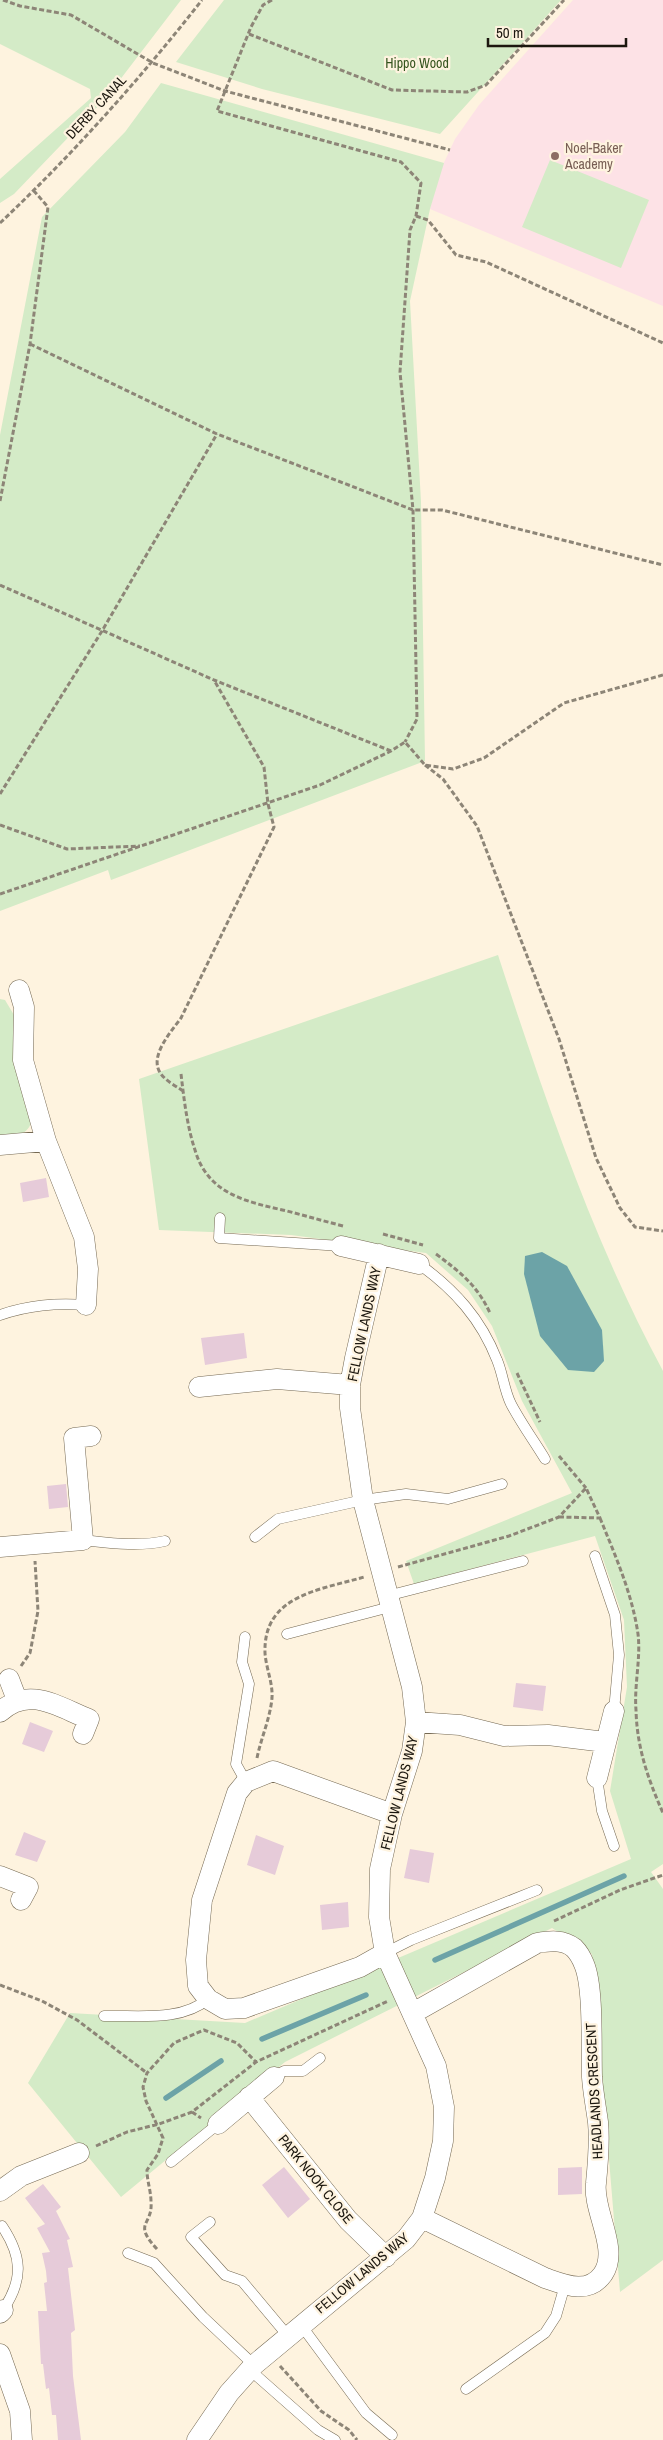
<svg xmlns="http://www.w3.org/2000/svg" width="663" height="2440" font-family="'Archivo Narrow',sans-serif">
<rect width="100%" height="100%" fill="#fef3df"/>
<path fill="#fde2e6" d="M573,0H663V306L430,209L440,171L455,139L479,105Z"/>
<path fill="#d4ebc7" d="M0,0H181L106,98L14,194L0,203V179L91,98L90,89L0,44Z
M224,0H561L440,134L262,89L176,62Z
M161,83L444,163L430,209L410,301L421,502L425,761L111,880L108,870L0,911V435L42,217L125,132Z
M550,160L649,200L621,268L522,227Z
M498,955C544,1096 592,1239 663,1371V1864L651,1872L663,1889V2260L620,2292L592,1954L552,1928L285,2062L121,2197L28,2083L70,2013L245,2023L631,1859L610,1791L627,1687L624,1620L595,1536L414,1584L406,1561L572,1493L522,1401L492,1326L468,1290L426,1253L291,1235L159,1230L139,1079Z
M0,999L5,1000L17,1020L32,1119C29,1136 15,1136 0,1137Z"/>
<path fill="#6ca3a7" d="M542,1252L567,1266L602,1330L604,1361L594,1372L568,1370L540,1336L524,1274L525,1256Z"/>
<g fill="none" stroke-linecap="round" stroke-linejoin="round">
<path stroke="#6ca3a7" stroke-width="5.5" d="M435,1960L624,1876
M262,2039L366,1995
M166,2098L221,2061"/>
</g>
<path fill="#e6cbd9" d="M46,1178L49,1197L23,1202L20,1183Z
M244,1333L247,1358L205,1365L201,1338Z
M66,1484L68,1507L49,1509L47,1486Z
M516,1683L546,1686L543,1711L513,1707Z
M30,1722L53,1731L44,1752L22,1744Z
M24,1832L46,1841L37,1862L15,1855Z
M256,1835L284,1846L275,1875L247,1865Z
M410,1849L434,1853L429,1883L404,1878Z
M348,1902L349,1927L322,1930L320,1905Z
M284,2167L310,2199L288,2218L262,2185Z
M582,2167V2194L558,2195V2168Z
M43,2184L61,2207L56,2211L70,2239L67,2240L73,2267L68,2268L75,2330L71,2333L73,2376L81,2440H58L56,2415H52L49,2388L46,2389L43,2364H41L38,2311H47L44,2283L47,2282L46,2271L42,2253L50,2252L37,2228L45,2224L25,2198Z"/>
<g fill="none" stroke-linecap="round" stroke-linejoin="round">
<g stroke="#756953" stroke-width="11">
<path id="service" d="M220,1218L219,1238L341,1246
M419,1264C455,1290 481,1319 497,1360C503,1374 504,1390 511,1404C521,1423 534,1441 545,1459
M0,1315C29,1305 55,1303 86,1305
M255,1537L278,1519L363,1500L406,1494L448,1499L502,1484
M83,1540C111,1543 138,1547 165,1541
M595,1556L615,1615L619,1655L614,1711
M387,1596L523,1561
M287,1634L390,1607
M245,1637L242,1662L249,1684L236,1764L246,1782
M597,1778L602,1811L614,1846
M385,1953L411,1940L537,1890
M104,2016C138,2015 181,2022 208,1999
M274,2077L284,2071H303L320,2058
M171,2162L218,2124
M210,2222L191,2237L225,2275L242,2281L288,2336
M2,2226C22,2256 24,2279 3,2310
M128,2253L154,2263L203,2317L254,2365
M301,2325L366,2413L392,2435
M250,2370L318,2430L335,2440
M466,2389L545,2333L556,2316L565,2285"/>
</g>
<g stroke="#756953" stroke-width="21">
<path id="minor" d="M46,1141L84,1237L88,1269L86,1305
M0,1145L46,1141L23,1060L24,1007L19,990
M341,1246L419,1264
M199,1387L277,1379L350,1385
M0,1547L83,1540L74,1438L91,1436
M9,1679L17,1700
M0,1712C29,1685 58,1707 89,1719L83,1734
M416,1722L460,1725L504,1736L548,1735L605,1742
M597,1778L614,1711
M0,1876L28,1887L21,1900
M385,1953L360,1967L244,2008L225,2009L208,1999L198,1986L196,1960L202,1900L237,1793L246,1782L273,1771L392,1814
M413,2013L537,1943C549,1941 563,1939 574,1948C577,1951 582,1959 584,1964C594,1987 591,2049 592,2077C593,2092 596,2107 598,2122C600,2142 598,2163 596,2183C592,2210 620,2249 603,2274C588,2295 565,2285 545,2278L422,2218
M249,2097L348,2220L386,2257
M218,2124L274,2077
M0,2191L21,2176L79,2153
M0,2313L3,2310
M0,2354L20,2411L22,2440
M197,2440L229,2393L254,2365L406,2239L422,2218L435,2178L443,2141L444,2107L436,2066L385,1953L379,1917L380,1869L392,1814L412,1751L416,1722L412,1687L363,1500L350,1408V1385L355,1358L379,1254"/>
</g>
<path stroke="#8d8577" stroke-width="3" stroke-dasharray="5 2.5" stroke-linecap="butt" d="M3,0L20,6L71,15L153,63L225,91L450,150
M272,0L263,5L251,27L217,111L401,162L421,183L416,216L410,230L400,372L413,510L417,719L405,742
M249,34L392,90L467,92L486,85L564,0
M416,216L428,220L456,255L486,262L663,343
M0,223C73,154 140,79 202,0
M30,344L217,434L413,510H442L663,565
M0,501L30,344L48,207L34,191
M0,585L214,680L391,751
M425,765L443,779L477,826L559,1039L596,1158L620,1208L635,1227L663,1231
M0,794L102,631L217,434
M0,825L67,849L140,846
M0,894L320,785L391,751L405,742L425,765L453,769L484,758L564,703L663,675
M181,1074C184,1099 187,1126 195,1150C208,1195 248,1202 287,1211C306,1216 324,1221 343,1226
M183,1091C176,1086 166,1081 161,1074C148,1057 171,1032 181,1018L274,827L268,804L264,767L214,680
M383,1234L423,1245
M436,1254C460,1272 477,1285 490,1313
M517,1373L540,1422
M559,1456L586,1488
M600,1518C615,1555 632,1593 638,1634C641,1658 634,1685 636,1710C637,1748 648,1779 663,1813
M398,1567L509,1536L559,1517L586,1488L600,1518L559,1517
M21,1666L30,1653L38,1611L35,1561
M257,1758C261,1738 270,1719 272,1698C273,1683 266,1668 265,1653C263,1595 320,1590 364,1577
M554,1921L620,1890L663,1875
M0,1985L42,2001L77,2020L147,2073
M192,2112L201,2118
M96,2146L127,2132L159,2124L192,2112L256,2062L388,2001
M157,2249C132,2222 153,2226 151,2202C151,2191 147,2181 147,2170L158,2154L163,2138L146,2101L143,2087L147,2073L174,2043L204,2030L237,2043L256,2062
M280,2366L321,2411L349,2430L357,2440"/>
<use href="#service" stroke="#fff" stroke-width="10"/>
<use href="#minor" stroke="#fff" stroke-width="20"/>
</g>
<circle fill="#8d6e63" stroke="#fef3df" stroke-width="2" cx="555" cy="156" r="5"/>
<g text-anchor="middle" dominant-baseline="central" stroke-width="4.5" stroke-linejoin="round" paint-order="stroke">
<g font-size="14" fill="#34531d" stroke="#fef3df">
<text x="417" y="63">Hippo Wood</text>
</g>
<g font-size="14" fill="#1c170f" stroke="#fef3df">
<text transform="translate(96 107) rotate(-47)">DERBY CANAL</text>
<text transform="translate(364 1324) rotate(-78)">FELLOW LANDS WAY</text>
<text transform="translate(399 1793) rotate(-76)">FELLOW LANDS WAY</text>
<text transform="translate(594 2091) rotate(-93)">HEADLANDS CRESCENT</text>
<text transform="translate(316 2179) rotate(51)">PARK NOOK CLOSE</text>
<text transform="translate(362 2273) rotate(-40)">FELLOW LANDS WAY</text>
</g>
<g font-size="14" fill="#785e54" stroke="#fef3df" text-anchor="start">
<text x="565" y="148">Noel-Baker<tspan x="565" dy="16">Academy</tspan></text>
</g>
</g>
<path d="M488 38v8h138v-8" fill="none" stroke="#1c170f" stroke-width="2.5"/>
<text x="496" y="38" font-size="15" fill="#1c170f" stroke="#fef3df" stroke-width="4" paint-order="stroke">50 m</text>
</svg>
